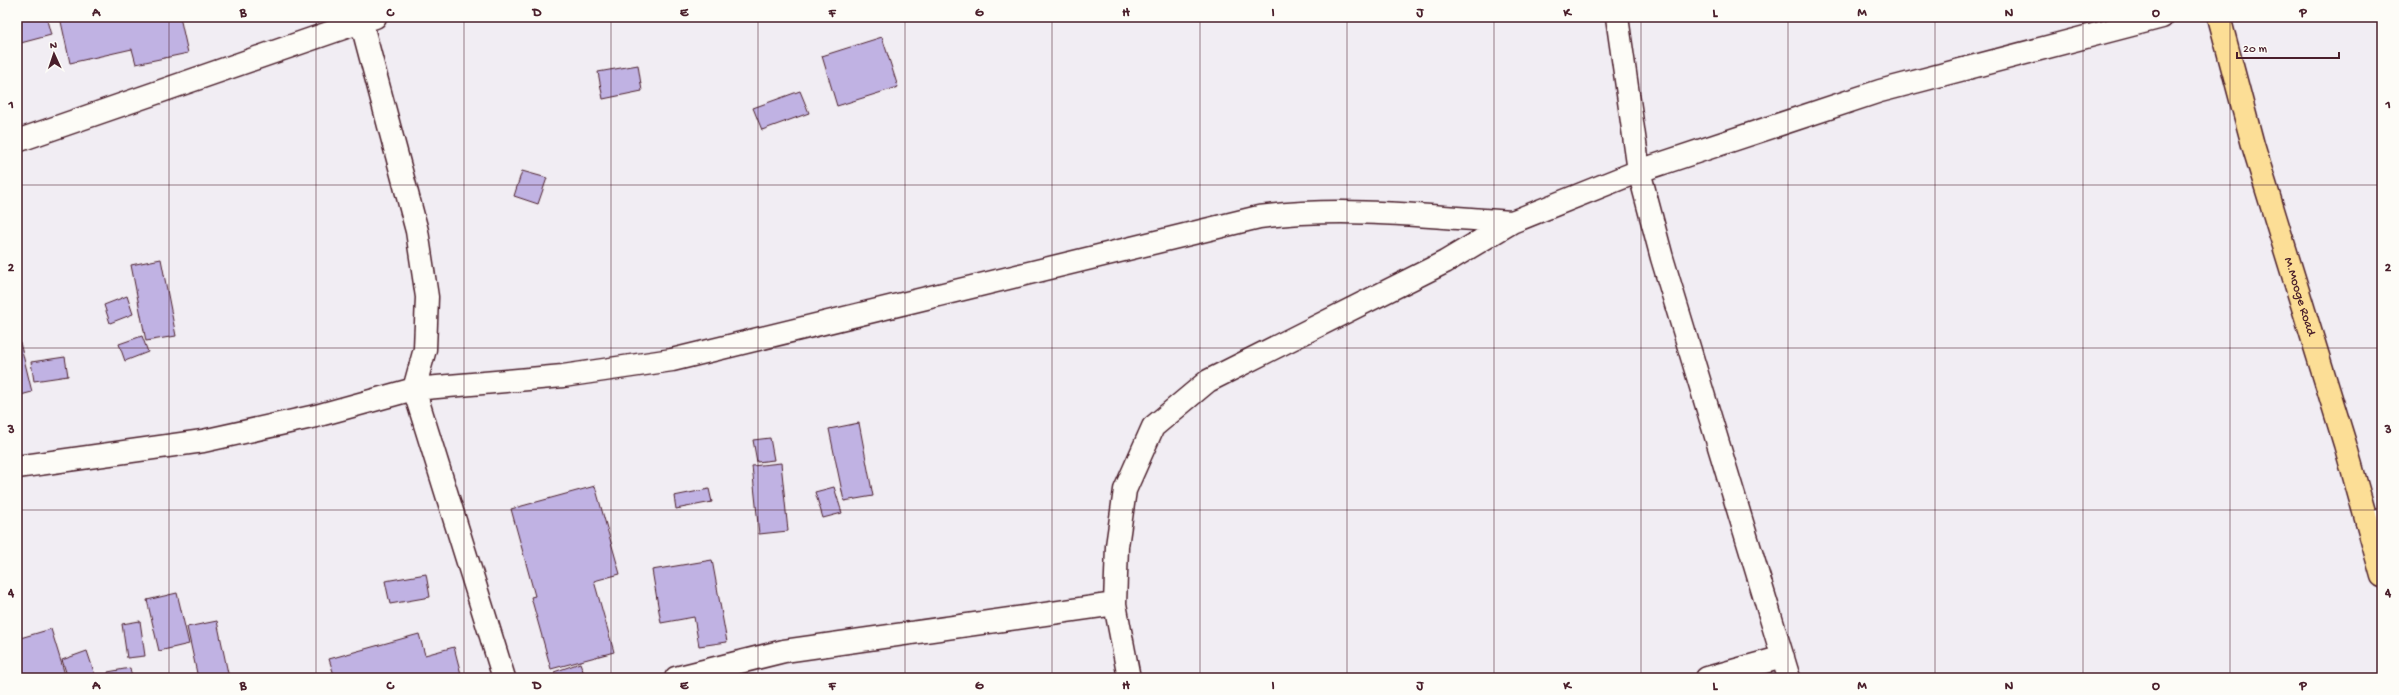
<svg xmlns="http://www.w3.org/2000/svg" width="2399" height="695" font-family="'Gochi Hand',sans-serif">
<rect width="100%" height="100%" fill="#f1edf3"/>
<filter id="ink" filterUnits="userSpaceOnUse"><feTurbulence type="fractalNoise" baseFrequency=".025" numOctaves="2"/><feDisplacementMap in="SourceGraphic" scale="8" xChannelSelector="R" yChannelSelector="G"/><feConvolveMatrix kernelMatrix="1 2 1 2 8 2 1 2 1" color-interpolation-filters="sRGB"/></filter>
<g filter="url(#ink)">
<path fill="#c0b2e3" stroke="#4a1f2b" d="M17,17H46L51,35L17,44Z
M60,17H180L188,53L136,64L132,49L70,63Z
M882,37L898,87L837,106L822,56Z
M638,65L642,91L603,99L598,72Z
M800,91L809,113L762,130L753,108Z
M522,171L547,178L538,204L514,196Z
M161,259L176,336L146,341L131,265Z
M127,296L133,314L110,323L104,305Z
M17,330L32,392L17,396Z
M142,336L148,352L125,361L119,344Z
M65,357L68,376L34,381L31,362Z
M859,423L873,496L844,501L829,429Z
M770,438L774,460L757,462L753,440Z
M781,463L788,531L759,534L752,466Z
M595,486L620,574L594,581L614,652L551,669L531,597L535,596L511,509Z
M834,487L842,513L823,518L815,492Z
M709,489L712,502L676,509L674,496Z
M712,560L727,642L699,646L694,617L661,623L652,570Z
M426,574L430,597L390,604L385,581Z
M177,593L189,644L159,651L147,600Z
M140,621L145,656L127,658L122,624Z
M217,621L229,678H198L187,627Z
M51,629L66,678H17V639Z
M419,634L425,655L454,647L462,678H335L329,659Z
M87,651L96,678H68L62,660Z
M580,663L585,676L556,678L554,672Z
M130,668L132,678H109L108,672Z"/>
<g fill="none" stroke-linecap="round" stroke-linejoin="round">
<g stroke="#4a1f2b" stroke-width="25">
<path id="street" d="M360,17L417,231L427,297L425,349L414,389L504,678
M1617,17L1639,171L1662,258L1789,678
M17,141L375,17
M17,467L203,441L316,416L414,389L563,376L672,360L1259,217C1343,206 1427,216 1512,222
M2367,522L2382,519
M676,678L784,651L1115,604
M1129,678L1115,604L1117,546L1125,490L1153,427L1208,381L1445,262L1512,222L1639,171L1880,91L2162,17
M1707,678L1783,657"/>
</g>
<g stroke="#4a1f2b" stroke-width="25">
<g id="highway">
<path id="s1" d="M2219,17L2253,145L2345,444L2382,576"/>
</g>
</g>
<use href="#street" stroke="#fdfcf7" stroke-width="22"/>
<use href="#highway" stroke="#fcde96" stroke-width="22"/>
</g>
</g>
<path fill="none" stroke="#4a1f2b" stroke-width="1" stroke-opacity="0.55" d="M169,17V678M316,17V678M464,17V678M611,17V678M758,17V678M905,17V678M1052,17V678M1200,17V678M1347,17V678M1494,17V678M1641,17V678M1788,17V678M1935,17V678M2083,17V678M2230,17V678M17,185H2382M17,348H2382M17,510H2382"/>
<g text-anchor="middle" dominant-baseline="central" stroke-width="3" stroke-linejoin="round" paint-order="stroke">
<g font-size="13" fill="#4a1f2b" stroke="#fdfcf7">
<text stroke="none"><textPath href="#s1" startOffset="291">M.Mooge Road</textPath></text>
</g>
</g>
<rect width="2399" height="695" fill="none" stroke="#fdfcf7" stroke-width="44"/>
<g transform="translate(54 54) rotate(357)" stroke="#fdfcf7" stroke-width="3" paint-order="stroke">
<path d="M0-3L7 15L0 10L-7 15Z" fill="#4a1f2b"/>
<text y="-6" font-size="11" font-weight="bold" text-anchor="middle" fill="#4a1f2b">N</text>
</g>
<path d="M2237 52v6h102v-6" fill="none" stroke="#4a1f2b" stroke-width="2"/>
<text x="2243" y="52" font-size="12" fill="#4a1f2b" stroke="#fdfcf7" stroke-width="3" paint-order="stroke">20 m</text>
<rect x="22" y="22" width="2355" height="651" fill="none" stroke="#4a1f2b" stroke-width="1.5"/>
<g font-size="13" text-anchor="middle" font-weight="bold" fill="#4a1f2b">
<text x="96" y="16">A</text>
<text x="243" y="16">B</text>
<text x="390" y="16">C</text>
<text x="537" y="16">D</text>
<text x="684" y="16">E</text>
<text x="832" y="16">F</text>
<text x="979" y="16">G</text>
<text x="1126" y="16">H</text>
<text x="1273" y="16">I</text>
<text x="1420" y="16">J</text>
<text x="1567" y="16">K</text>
<text x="1715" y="16">L</text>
<text x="1862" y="16">M</text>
<text x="2009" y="16">N</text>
<text x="2156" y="16">O</text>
<text x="2303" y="16">P</text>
<text x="11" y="108">1</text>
<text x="2388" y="108">1</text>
<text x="11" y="271">2</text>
<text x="2388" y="271">2</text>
<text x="11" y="433">3</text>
<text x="2388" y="433">3</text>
<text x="11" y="596">4</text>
<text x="2388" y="596">4</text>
<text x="96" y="689">A</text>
<text x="243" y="689">B</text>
<text x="390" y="689">C</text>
<text x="537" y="689">D</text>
<text x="684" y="689">E</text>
<text x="832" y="689">F</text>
<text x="979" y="689">G</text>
<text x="1126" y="689">H</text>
<text x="1273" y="689">I</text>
<text x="1420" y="689">J</text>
<text x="1567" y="689">K</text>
<text x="1715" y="689">L</text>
<text x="1862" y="689">M</text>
<text x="2009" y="689">N</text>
<text x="2156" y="689">O</text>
<text x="2303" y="689">P</text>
</g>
</svg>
